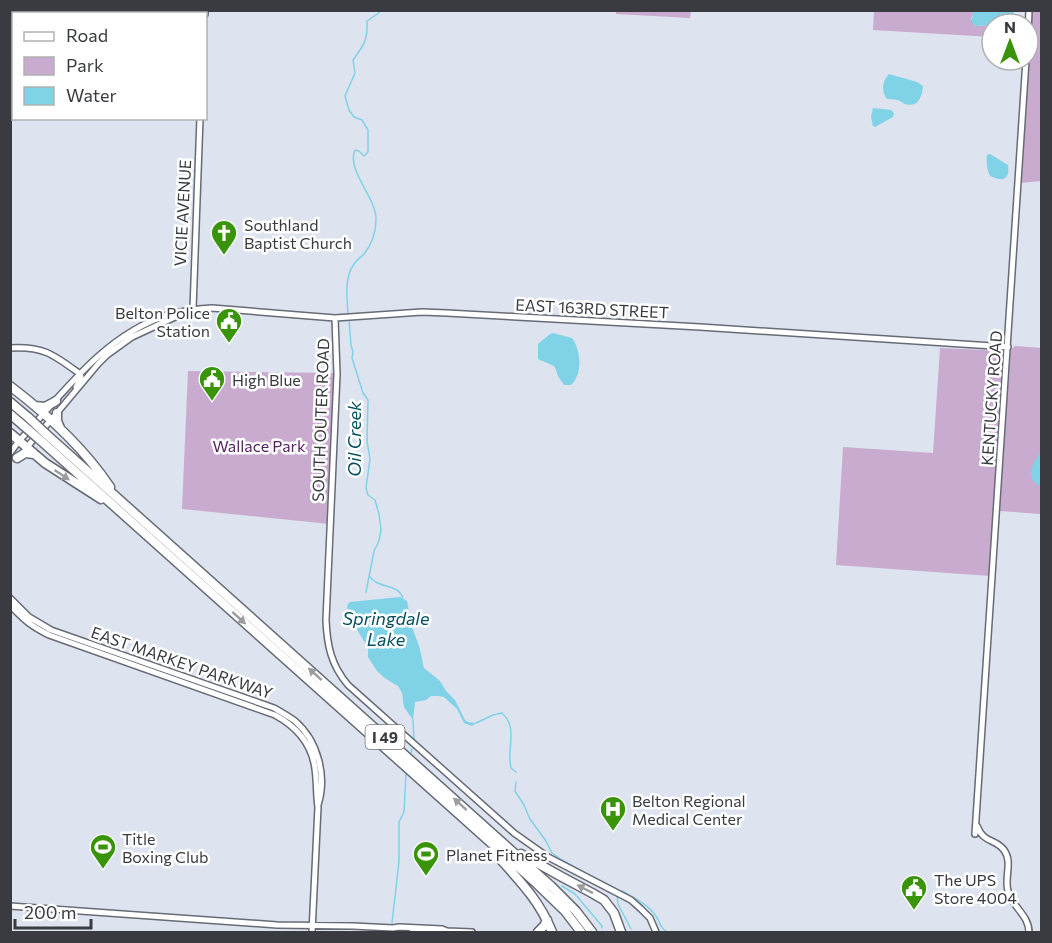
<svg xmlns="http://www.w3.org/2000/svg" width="1052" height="943" font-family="Commissioner,sans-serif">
<rect width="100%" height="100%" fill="#dde3ef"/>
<path fill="#c9abd0" d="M616,11V10L691,11L690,18L616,14Z
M874,11H974L971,19L976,26L992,25V37L873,30Z
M1032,11H1041V181L1021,183Z
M1015,346L1041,348V514L999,511L1010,351Z
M940,348L1005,351L990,576L836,565L843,447L933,453Z
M188,371L335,373L332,449L330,458L329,524L182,509Z"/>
<path fill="#80d2e7" d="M974,10H1014V11L1011,24L976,26L971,22Z
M889,74L917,82L923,86C922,97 918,108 905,104C902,103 900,100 897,100C895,99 888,99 887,99C881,92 882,81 889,74Z
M873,108L891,110L894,113L893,117L875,127L873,126L871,117Z
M990,154L1008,165C1010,180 1003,182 990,176C987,170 986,162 987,155Z
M553,333L572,338C581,350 583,374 571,385H564L558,376L556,370L554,366L538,359V344L550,334Z
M1041,452V486C1023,479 1033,463 1041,452Z
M400,597L407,601L412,627L419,646L424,668L440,681L446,691L455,700L465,720L468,722L476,723L472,726L464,723L457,709L444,697L438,696H431L426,700L415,702L413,720L404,707L402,693L398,686L386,679L377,671L368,657V647C359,635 353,621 347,607L348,604L350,602Z"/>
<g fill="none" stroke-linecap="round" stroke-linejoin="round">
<path stroke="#80d2e7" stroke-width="1.5" d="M348,314C347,298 344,278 354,264C357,260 361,257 364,254C372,244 376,232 376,219C376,197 346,170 355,150L359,151L364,156L368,152V130L362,120L354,117L349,110L345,96L355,73L353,60C364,45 368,40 367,21L379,13V10
M349,319L351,345L353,352L352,358L363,393L368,400L367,441L370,459L366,488L368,495L375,500L379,514L381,530L379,541L374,551L366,592
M370,577C372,579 375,582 378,583C388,588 398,586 403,598
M413,720L414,740
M476,723L493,715L502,713C519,728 506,749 511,768L516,772
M411,753L412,749
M516,782L515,791L524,805L530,819L546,841L552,853L562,860L587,874
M591,876L618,890
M562,886L575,894L602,926V928
M622,891C634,898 648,904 656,916C660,922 660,928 667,932
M617,896L618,904L631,929
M392,923L399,861V822L404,812L406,773"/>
<g stroke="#676b76" stroke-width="8">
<path id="secondary" d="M205,14V10
M1028,34L1029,10
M193,309L200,118
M335,318L337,374L326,620C327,645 331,665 348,685L514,833L548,857L631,900L641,909L650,918L656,932
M10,348C44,346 54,355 80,374L81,377L76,387
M26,448L51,420L98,364L107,355L132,337L175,317L176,314
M10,453L19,441C63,394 103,336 167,315C181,311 197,309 212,308L335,318L422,312L447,313L700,327L1008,347
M10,598L29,617L51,630L274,708C281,712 288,716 295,721C318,741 327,776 318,805
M10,605C24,620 31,626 49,635L275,715C297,727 312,744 315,769C317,782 316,794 318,807L312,932
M977,826C984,844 995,838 1004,850C1013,862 1004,878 1008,891C1012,907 1029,915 1029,932
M975,834L1026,60
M10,906L277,925L353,926L393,928L399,927L442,929L447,931L472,932
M412,931L440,932"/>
</g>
<g stroke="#676b76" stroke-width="11">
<path id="highway" d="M10,386C48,415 84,448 110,487
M10,402L29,418
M35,406L45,407L56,401
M57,413V421L60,428
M10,414L24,426
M10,433L45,463L101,499
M46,434L551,886L576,911L592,932
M39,439L536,883L565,911L581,932
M17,458L25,453L34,454
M493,851C517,878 539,899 552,932
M521,854L562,877L592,893L604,900L614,913L621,932
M538,932L544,926L547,920"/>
</g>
<use href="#secondary" stroke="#fff" stroke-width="5"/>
<use href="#highway" stroke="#fff" stroke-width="8"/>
<g stroke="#676b76" stroke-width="11" stroke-linecap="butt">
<path id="highway-bridge" d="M29,418L46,434
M24,426L39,439"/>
</g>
<use href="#highway-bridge" stroke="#fff" stroke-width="8"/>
</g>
<defs><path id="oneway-solid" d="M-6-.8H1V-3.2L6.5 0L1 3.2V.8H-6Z" transform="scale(1.5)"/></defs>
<g fill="#9c9da0">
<use href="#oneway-solid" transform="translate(62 475) rotate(34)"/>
<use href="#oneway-solid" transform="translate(239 618) rotate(42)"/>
<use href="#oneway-solid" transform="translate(315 674) rotate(-138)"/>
<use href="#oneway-solid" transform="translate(460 804) rotate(-138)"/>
<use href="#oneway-solid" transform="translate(585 889) rotate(-153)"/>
</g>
<defs>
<g id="church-pin" transform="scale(1.35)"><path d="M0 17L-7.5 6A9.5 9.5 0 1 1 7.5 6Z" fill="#3a940a" stroke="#fff"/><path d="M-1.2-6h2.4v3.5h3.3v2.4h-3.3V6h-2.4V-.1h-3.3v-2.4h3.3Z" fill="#fff"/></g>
<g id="civic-pin" transform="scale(1.35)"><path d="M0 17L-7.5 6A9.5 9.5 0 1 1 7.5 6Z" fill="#3a940a" stroke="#fff"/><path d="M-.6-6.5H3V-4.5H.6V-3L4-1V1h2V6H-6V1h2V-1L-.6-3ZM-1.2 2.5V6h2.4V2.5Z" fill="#fff"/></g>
<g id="hospital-pin" transform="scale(1.35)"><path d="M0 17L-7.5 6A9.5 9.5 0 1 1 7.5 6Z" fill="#3a940a" stroke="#fff"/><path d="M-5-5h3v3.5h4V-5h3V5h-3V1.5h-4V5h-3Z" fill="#fff"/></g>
<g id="stadium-pin" transform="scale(1.35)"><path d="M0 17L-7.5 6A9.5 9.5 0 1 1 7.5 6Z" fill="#3a940a" stroke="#fff"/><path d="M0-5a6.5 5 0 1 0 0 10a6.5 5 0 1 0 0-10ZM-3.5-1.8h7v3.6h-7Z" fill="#fff"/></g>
</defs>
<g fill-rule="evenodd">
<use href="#church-pin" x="224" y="233"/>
<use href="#civic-pin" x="229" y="321"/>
<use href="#civic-pin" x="212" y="379"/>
<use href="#hospital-pin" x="613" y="809"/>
<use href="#stadium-pin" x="103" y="847"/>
<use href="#stadium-pin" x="426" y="854"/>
<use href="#civic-pin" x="914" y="888"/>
</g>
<g text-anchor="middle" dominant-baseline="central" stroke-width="5" stroke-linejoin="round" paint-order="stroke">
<rect fill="#fff" stroke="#747679" stroke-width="1.5" x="365.5" y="725" width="39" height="24" rx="4.5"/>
<g font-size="15" font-weight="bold" fill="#393b40">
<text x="385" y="737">I 49</text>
</g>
<g font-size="16" fill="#393b40" stroke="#fff">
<text transform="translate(182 213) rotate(-87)">VICIE AVENUE</text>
<text transform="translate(592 308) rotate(3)">EAST 163RD STREET</text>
<text transform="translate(991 398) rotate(-86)">KENTUCKY ROAD</text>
<text transform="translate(320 420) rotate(-88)">SOUTH OUTER ROAD</text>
<text transform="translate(182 662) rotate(19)">EAST MARKEY PARKWAY</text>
</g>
<g font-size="16" fill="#393b40" stroke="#fff" text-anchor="start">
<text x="244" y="224">Southland<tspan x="244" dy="18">Baptist Church</tspan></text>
<text x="210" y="312" text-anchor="end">Belton Police<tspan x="210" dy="18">Station</tspan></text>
<text x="232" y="379">High Blue</text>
<text x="632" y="800">Belton Regional<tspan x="632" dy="18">Medical Center</tspan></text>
<text x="122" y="838">Title<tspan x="122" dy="18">Boxing Club</tspan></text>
<text x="446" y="854">Planet Fitness</text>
<text x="934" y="879">The UPS<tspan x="934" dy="18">Store 4004</tspan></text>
</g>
<g font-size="16" fill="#562361" stroke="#fff">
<text x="259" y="445">Wallace Park</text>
</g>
<g font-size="18" font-style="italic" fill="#05505f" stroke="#fff">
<text transform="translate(354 439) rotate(-90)">Oil Creek</text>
<text x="386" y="618">Springdale<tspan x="386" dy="21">Lake</tspan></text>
</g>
</g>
<rect width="1052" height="943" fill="none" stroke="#393b40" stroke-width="24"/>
<rect x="12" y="12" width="195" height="108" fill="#ffffff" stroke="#b0b1b3" stroke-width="1.5"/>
<rect x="24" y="32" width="30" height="9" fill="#ffffff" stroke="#b0b1b3" stroke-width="1.5"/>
<text x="66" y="42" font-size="18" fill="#393b40">Road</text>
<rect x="24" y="57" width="30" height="18" fill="#c9abd0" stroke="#b0b1b3" stroke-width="1.5"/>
<text x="66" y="72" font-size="18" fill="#393b40">Park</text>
<rect x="24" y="87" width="30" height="18" fill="#80d2e7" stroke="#b0b1b3" stroke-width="1.5"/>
<text x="66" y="102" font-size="18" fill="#393b40">Water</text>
<g transform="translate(1010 42)"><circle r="28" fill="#ffffff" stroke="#b0b1b3" stroke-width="1.5"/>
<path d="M0-4.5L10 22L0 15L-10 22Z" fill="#3a940a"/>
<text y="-9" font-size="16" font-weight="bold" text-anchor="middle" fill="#393b40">N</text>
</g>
<path d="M15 919v9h76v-9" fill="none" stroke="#393b40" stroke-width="3"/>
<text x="24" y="919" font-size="18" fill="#393b40" stroke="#ffffff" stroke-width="4.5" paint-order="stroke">200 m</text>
</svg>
